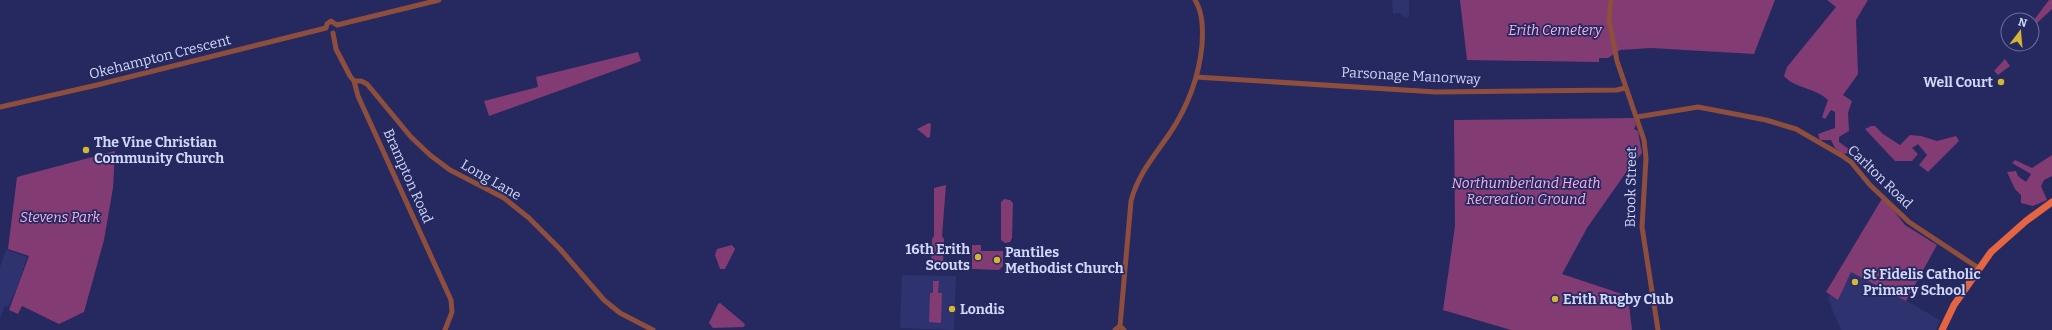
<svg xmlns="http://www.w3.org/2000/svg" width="2052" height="330" font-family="Bitter,serif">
<rect width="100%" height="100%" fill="#25295f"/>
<path fill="#2e326f" d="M1392,0H1409V16L1405,18L1400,13L1393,14Z
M6,250L27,257L19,282L8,307L5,306L0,318V267Z
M1844,265L1940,320L1936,330H1841L1828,299Z
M902,275L956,276L954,330L900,328Z"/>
<path fill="#823b73" d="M1460,0H1775L1754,54L1651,48L1620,50L1608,58H1599V62L1467,60Z
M1827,0H1868L1856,20L1858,74L1843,95L1852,101L1848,113L1849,131L1839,137V142L1853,152L1843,154L1835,148L1831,140H1820L1818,134L1835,128V112L1831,110L1825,119L1822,117L1828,100C1816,88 1794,88 1784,76L1787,67L1836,7Z
M2049,0H2052V9L2035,25L2034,20Z
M638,52L641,61L489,116L484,101L538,87L536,77Z
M2005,59L2010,66L1998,75L1994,71Z
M1634,118L1636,125L1634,129L1638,131L1642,153L1627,171L1587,228L1562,274L1628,296L1632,330H1511L1443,310L1455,226L1454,120Z
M929,123L931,124L930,137L928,138L917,129Z
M1871,126H1875L1883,134L1900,145L1910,135L1921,136L1937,141L1956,136L1959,141L1928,172L1919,165L1927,155L1918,144L1912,148L1918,154L1912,161H1895L1865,129Z
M115,151L113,188L104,240L84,312L59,324L22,306L18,314L9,310L29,256L8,249L17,177Z
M2052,155V176L2044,180L2041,186L2047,200L2033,206L2021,203V195L2015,189L2007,172L2016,171L2018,176L2026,182L2031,174L2012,163L2015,160L2032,168Z
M946,185L942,236L944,239L943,265H931L932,239L934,236V188Z
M1883,197L1905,225L1937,245L1906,301L1851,272L1838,300L1826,292Z
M1004,199L1010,200L1013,203L1012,238L1010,242L1005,243L1001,240V202Z
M732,245L735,249L725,269H720L715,255L717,249Z
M972,245H981V251H1003V266L999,270L972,269Z
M933,281H939L938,293H942L941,323L929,322L930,293H933Z
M720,303L745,324L744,327L713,328L709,323L718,304Z"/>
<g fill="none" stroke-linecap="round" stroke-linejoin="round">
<path stroke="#8d4e3d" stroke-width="5" d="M1611,0L1609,19L1617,61L1644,140L1646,158L1642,227L1658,330
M337,25L439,0
M326,28L327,24L331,21L337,25
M333,33L336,49L350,76L354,81L358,96L451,300L452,312L445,330
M1196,77L1436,92L1617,90L1625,88
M354,81H361L367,84L411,137L430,155L450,170L504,198L529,218L560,249L604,300L620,313L653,330
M0,107L97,85L326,28
M1637,117L1698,107L1766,120L1796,129L1841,155L1851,162L1870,185L1909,222L1980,269
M1120,326L1124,330
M1115,330L1120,326L1131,201C1138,174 1155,155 1170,133C1188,106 1199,77 1202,45C1203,29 1203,13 1195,0"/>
<path stroke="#e56441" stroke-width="7" d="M1942,330L1954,305L1991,252L2026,221L2052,202"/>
</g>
<g fill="#d3b635" stroke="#25295f" stroke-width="1.5">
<circle cx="2001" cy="82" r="4"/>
<circle cx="86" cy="150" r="4"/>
<circle cx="978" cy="257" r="4"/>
<circle cx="997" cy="260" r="4"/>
<circle cx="1855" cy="282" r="4"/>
<circle cx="1555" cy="299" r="4"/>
<circle cx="952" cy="309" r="4"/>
</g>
<g text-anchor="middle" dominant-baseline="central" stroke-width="3.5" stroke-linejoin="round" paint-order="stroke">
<g font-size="14" font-style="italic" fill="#f6b3e5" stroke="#25295f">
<text x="1555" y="30">Erith Cemetery</text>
<text x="1526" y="183">Northumberland Heath<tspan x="1526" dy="16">Recreation Ground</tspan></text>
<text x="60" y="217">Stevens Park</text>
</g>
<g font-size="14" fill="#d0d7f9" stroke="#25295f">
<text transform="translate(160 57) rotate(-14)">Okehampton Crescent</text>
<text transform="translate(1411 76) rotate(3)">Parsonage Manorway</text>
<text transform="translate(408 176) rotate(66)">Brampton Road</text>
<text transform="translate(1880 177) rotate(44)">Carlton Road</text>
<text transform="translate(491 180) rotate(30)">Long Lane</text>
<text transform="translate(1631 187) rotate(-89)">Brook Street</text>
</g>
<g font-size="14" font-weight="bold" fill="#d0d7f9" stroke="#25295f" text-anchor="start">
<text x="1993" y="82" text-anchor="end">Well Court</text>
<text x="94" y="142">The Vine Christian<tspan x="94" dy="16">Community Church</tspan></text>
<text x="970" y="249" text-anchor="end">16th Erith<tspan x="970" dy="16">Scouts</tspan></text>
<text x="1005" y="252">Pantiles<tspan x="1005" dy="16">Methodist Church</tspan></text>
<text x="1863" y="274">St Fidelis Catholic<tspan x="1863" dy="16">Primary School</tspan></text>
<text x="1563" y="299">Erith Rugby Club</text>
<text x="960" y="309">Londis</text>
</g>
</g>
<g transform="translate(2020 32) rotate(16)"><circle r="19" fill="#25295f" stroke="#696f9d"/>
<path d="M0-3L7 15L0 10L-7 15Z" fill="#d3b635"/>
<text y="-6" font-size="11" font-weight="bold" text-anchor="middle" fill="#d0d7f9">N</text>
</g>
</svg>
